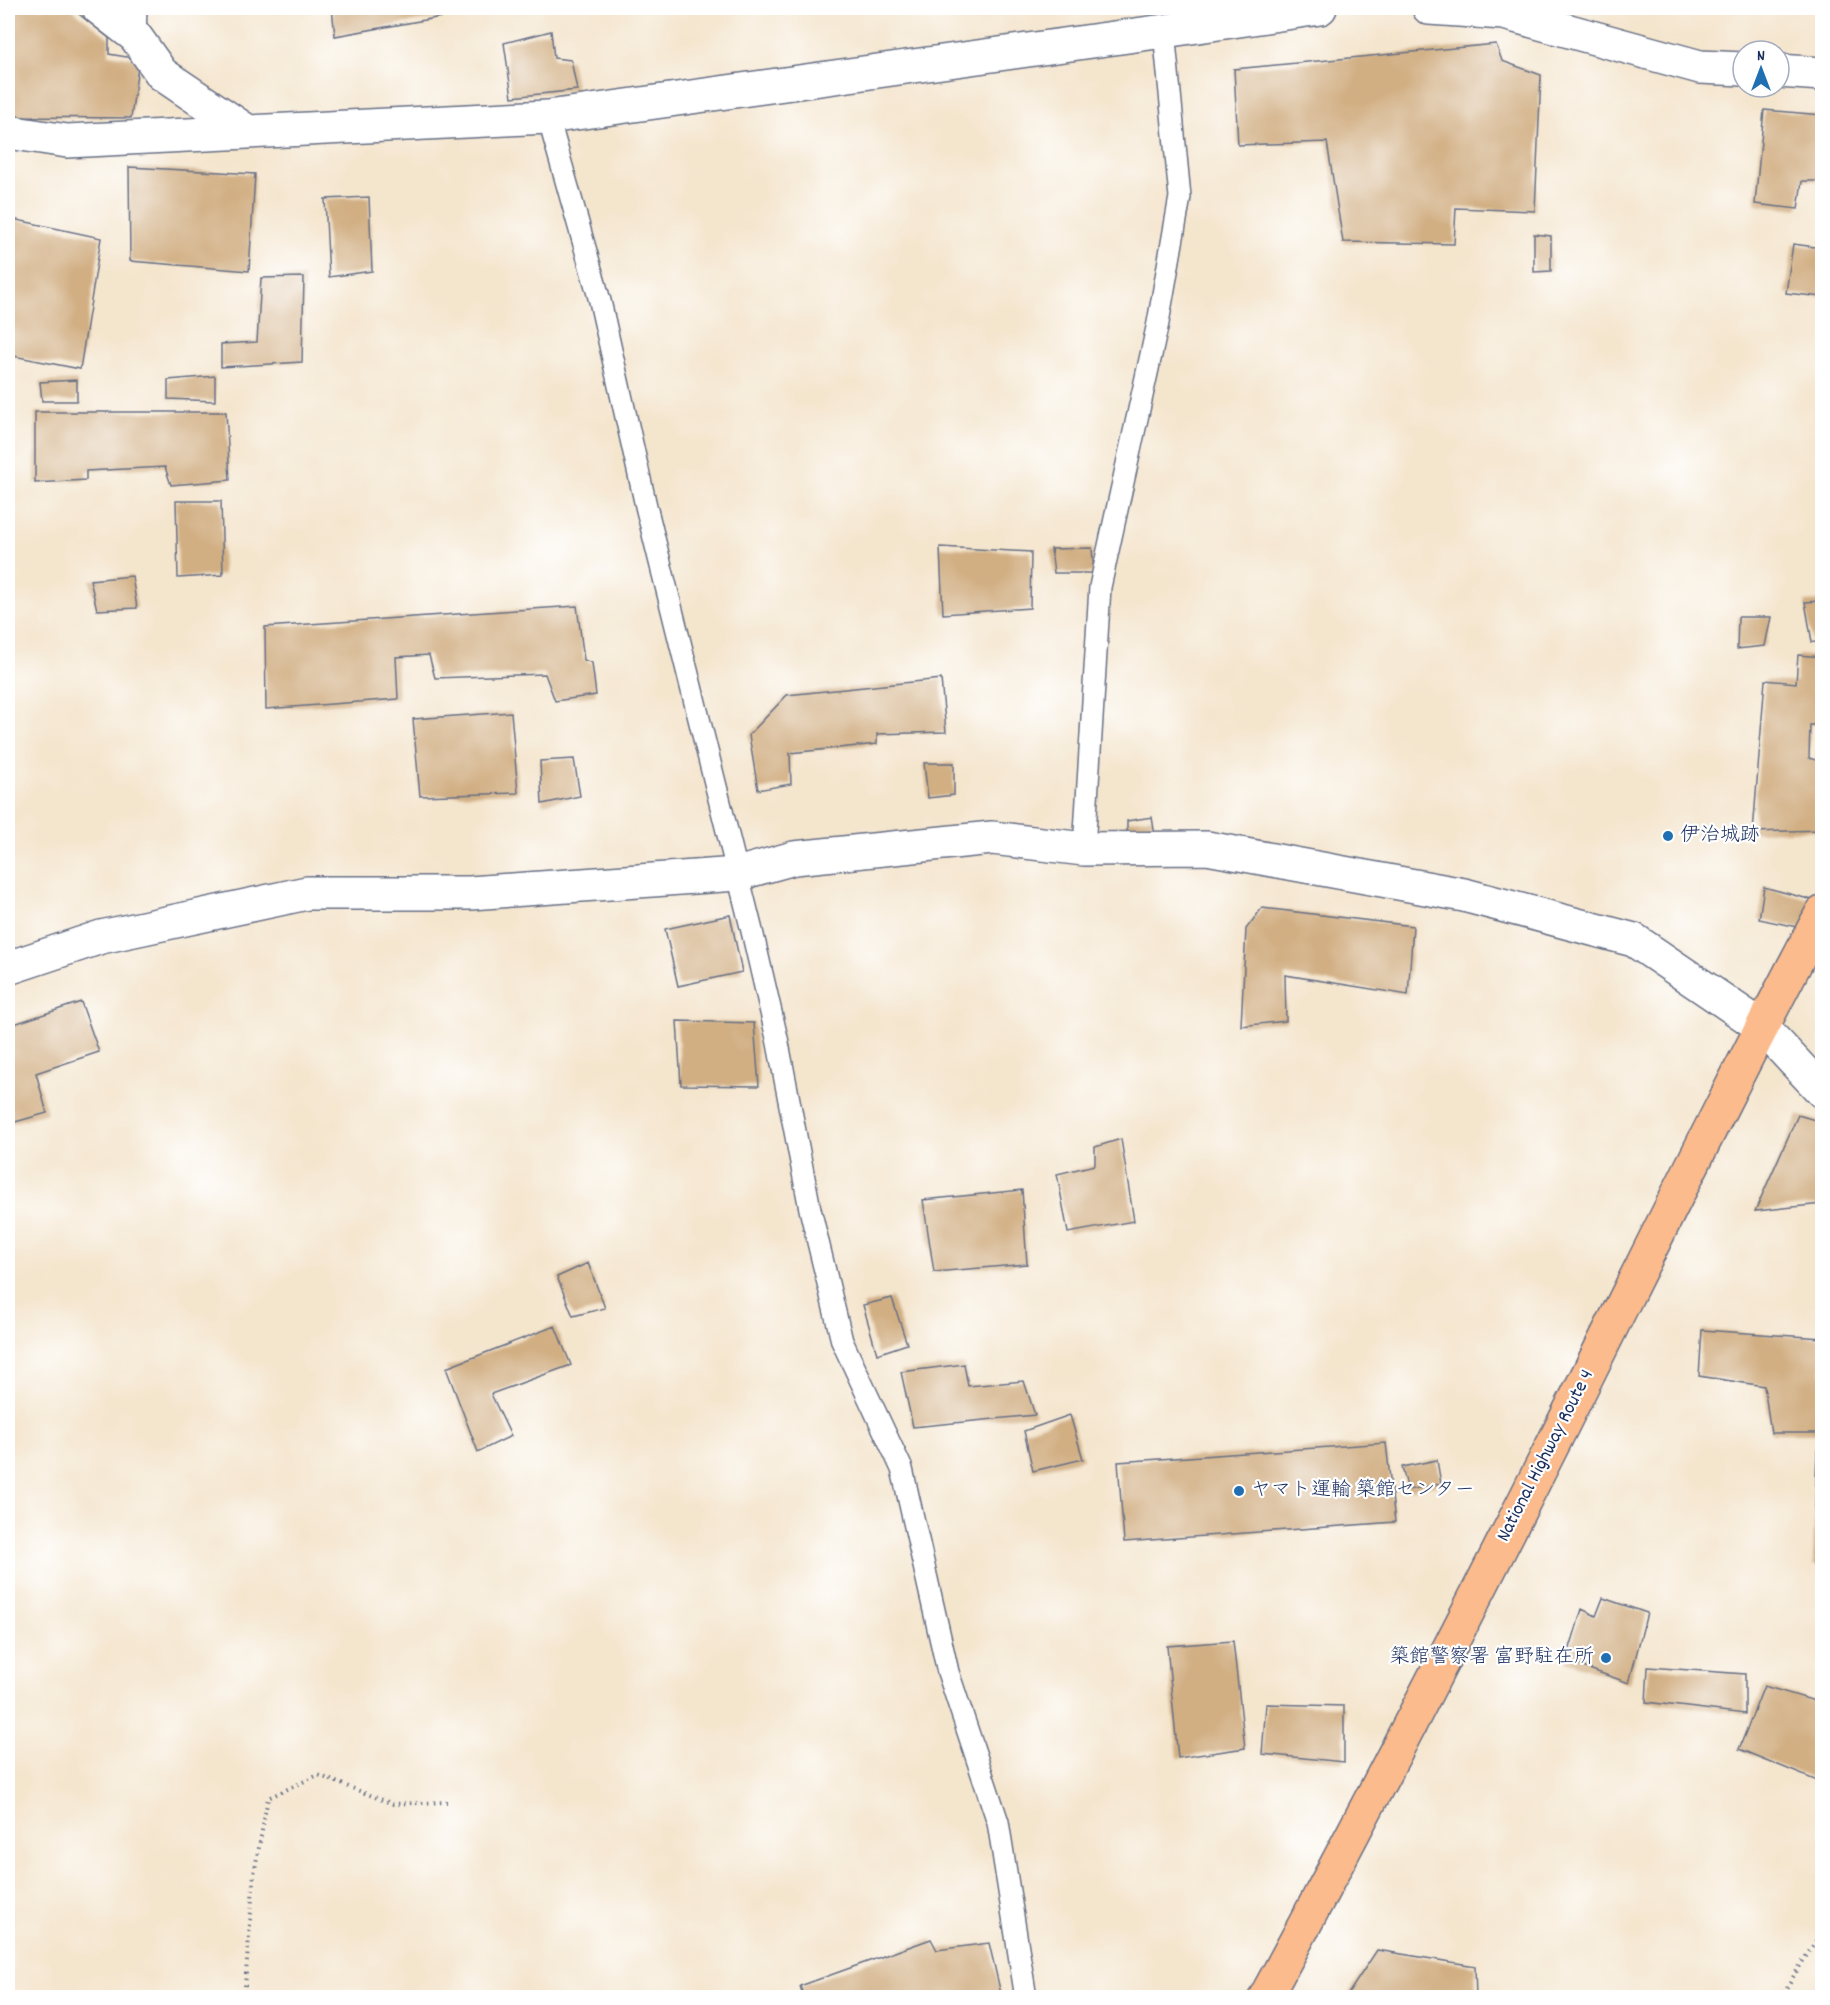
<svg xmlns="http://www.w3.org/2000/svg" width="1830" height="2005" font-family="Dekko,'Klee One',sans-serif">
<rect width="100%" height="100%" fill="#fff"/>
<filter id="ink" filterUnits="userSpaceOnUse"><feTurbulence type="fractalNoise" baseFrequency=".0167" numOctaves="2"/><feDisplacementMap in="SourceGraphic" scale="12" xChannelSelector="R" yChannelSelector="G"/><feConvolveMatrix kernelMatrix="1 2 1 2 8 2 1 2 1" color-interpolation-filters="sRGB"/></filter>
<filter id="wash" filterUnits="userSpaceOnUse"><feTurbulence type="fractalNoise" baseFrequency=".008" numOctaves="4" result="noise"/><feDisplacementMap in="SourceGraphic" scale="24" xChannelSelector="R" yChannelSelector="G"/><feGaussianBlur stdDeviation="1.35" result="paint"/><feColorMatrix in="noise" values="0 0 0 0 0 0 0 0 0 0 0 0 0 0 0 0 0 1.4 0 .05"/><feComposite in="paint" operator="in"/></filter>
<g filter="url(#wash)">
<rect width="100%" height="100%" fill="#f4e5cd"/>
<g id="blocks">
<path fill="#d1af83" d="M8,8H71L109,38V54L139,59L131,118L8,117Z
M332,8H486V9L335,36Z
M551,31L554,58L571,60L577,90L512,97L504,43Z
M1496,44L1502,61L1541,75L1535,211L1456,208L1454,244L1343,242L1327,142L1238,145L1234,69Z
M1764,110L1822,115V181H1802L1798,209L1755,204Z
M129,167L255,174L249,271L130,261Z
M369,197L372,271L329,277L325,199Z
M8,218L101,238L80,369L8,355Z
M1534,234L1551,236V271L1534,272Z
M1793,244L1822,248V297L1786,293Z
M304,277L302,362L221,367V344L257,342L261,278Z
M215,376V401L168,399V380Z
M77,380V401H42L40,382Z
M35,412H226L230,480L171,485L165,467L86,471V480L35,483Z
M176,501H221L223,575L178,578Z
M940,547L1031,552L1030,608L943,614Z
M1092,548L1094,573H1054L1051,549Z
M132,576L137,608L97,610L90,580Z
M1822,601V643L1812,642L1805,602Z
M577,606L584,660L592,663L596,695L555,701L545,674L435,678L429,655L396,657L398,699L266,709L265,627Z
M1738,617H1771L1765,646L1737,649Z
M1798,655L1822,657V725H1810L1809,758L1822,762V830L1753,832L1765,680L1796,683Z
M941,679L946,732L877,734V744L790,753L791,784L758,790L749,735L787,695Z
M511,712L518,793L420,796L413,719Z
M574,759L580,796L542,804L540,761Z
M924,763H954V795L928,798Z
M1152,817L1155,836L1127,838V821Z
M1764,887L1816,901L1806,929L1759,919Z
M1262,908L1413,926L1408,995L1285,975L1286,1021L1241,1026L1246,929Z
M730,915L742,972L678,986L665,929Z
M81,1002L99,1052L36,1073L47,1113L8,1124V1026Z
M677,1021L754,1023L759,1086L681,1085Z
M1798,1115L1822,1122V1204L1755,1211Z
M1121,1139L1134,1221L1068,1233L1057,1174L1095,1165V1147Z
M1022,1190L1027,1264L934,1272L923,1200Z
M588,1263L605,1308L573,1316L557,1277Z
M892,1298L907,1344L877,1354L863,1305Z
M555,1326L571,1365L491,1394L511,1436L478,1452L446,1368Z
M1702,1330L1822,1338V1433H1771L1764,1386L1699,1376Z
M964,1364L968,1386L1024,1381L1035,1415L913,1427L901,1372Z
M1070,1415L1083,1459L1033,1471L1024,1431Z
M1386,1443L1395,1522L1124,1542L1118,1462Z
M1817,1450H1822V1565H1813Z
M1437,1460L1441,1484L1408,1490L1402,1467Z
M1603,1598L1647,1613L1629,1683L1566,1661L1582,1609L1596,1616Z
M1233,1641L1245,1748L1178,1758L1167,1646Z
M1648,1667L1745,1674V1714L1646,1702Z
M1764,1686L1822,1703V1783L1739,1749Z
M1266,1704L1344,1706V1762L1262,1754Z
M931,1939L937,1950L989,1943L1002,1998H804L800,1986Z
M1377,1950L1475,1966L1476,1998H1348V1994Z"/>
</g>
</g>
<g filter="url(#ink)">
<use href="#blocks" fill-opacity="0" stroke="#676f85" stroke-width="1.5"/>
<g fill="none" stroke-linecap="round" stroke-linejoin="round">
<g stroke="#676f85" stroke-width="24">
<path id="service" d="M135,36L136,8
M548,117L600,301L646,506L752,931L777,1038L810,1209L842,1341L902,1469L948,1672L998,1822L1026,1998
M1084,849L1100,587L1158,323L1180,197L1164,31"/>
</g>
<g stroke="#676f85" stroke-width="36">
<path id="minor" d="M99,8L135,36L162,74L248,132
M1429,8L1504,13L1700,67L1743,69
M1779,71L1822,74
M8,132L67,141L548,117L1164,31L1320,8
M8,968L101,937L307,893H470L737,874L794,858L992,838L1084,849L1207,848L1464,895L1634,940L1762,1027L1822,1091"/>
</g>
<g stroke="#676f85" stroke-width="36">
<path id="trunk" d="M1265,1998C1363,1818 1456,1636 1548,1454C1639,1273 1727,1091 1822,913"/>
</g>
<path stroke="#676f85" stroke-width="4" stroke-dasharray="1.5 4.5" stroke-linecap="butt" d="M244,1998L254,1874L268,1798L318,1775L393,1804L447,1802
M1785,1998L1783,1993L1822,1931"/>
<use href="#service" stroke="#fff" stroke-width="21"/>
<use href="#minor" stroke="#fff" stroke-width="33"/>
<use href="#trunk" stroke="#fbbb8c" stroke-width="33"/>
</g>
</g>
<g fill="#1f6fb2" stroke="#fff" stroke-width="2">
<circle cx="1668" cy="836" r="6"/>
<circle cx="1239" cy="1491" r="6"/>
<circle cx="1606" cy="1658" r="6"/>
</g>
<g text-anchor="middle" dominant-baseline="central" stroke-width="4.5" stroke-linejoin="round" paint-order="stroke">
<g font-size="20" fill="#1b2f5e" stroke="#fff" text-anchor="start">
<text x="1680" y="836">伊治城跡</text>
<text x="1251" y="1491">ヤマト運輸 築館センター</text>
<text x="1594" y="1658" text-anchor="end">築館警察署 富野駐在所</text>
</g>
<g font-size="20" fill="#1b2f5e" stroke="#fff">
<text transform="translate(1546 1456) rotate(-63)">National Highway Route 4</text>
</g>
</g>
<rect width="1830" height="2005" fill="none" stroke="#fff" stroke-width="30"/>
<g transform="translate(1761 69)"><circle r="28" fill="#ffffff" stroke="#a4acbf" stroke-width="1.5"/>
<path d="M0-4.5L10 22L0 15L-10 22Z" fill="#1f6fb2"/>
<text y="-9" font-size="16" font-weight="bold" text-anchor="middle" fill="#1b2f5e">N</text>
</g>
</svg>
